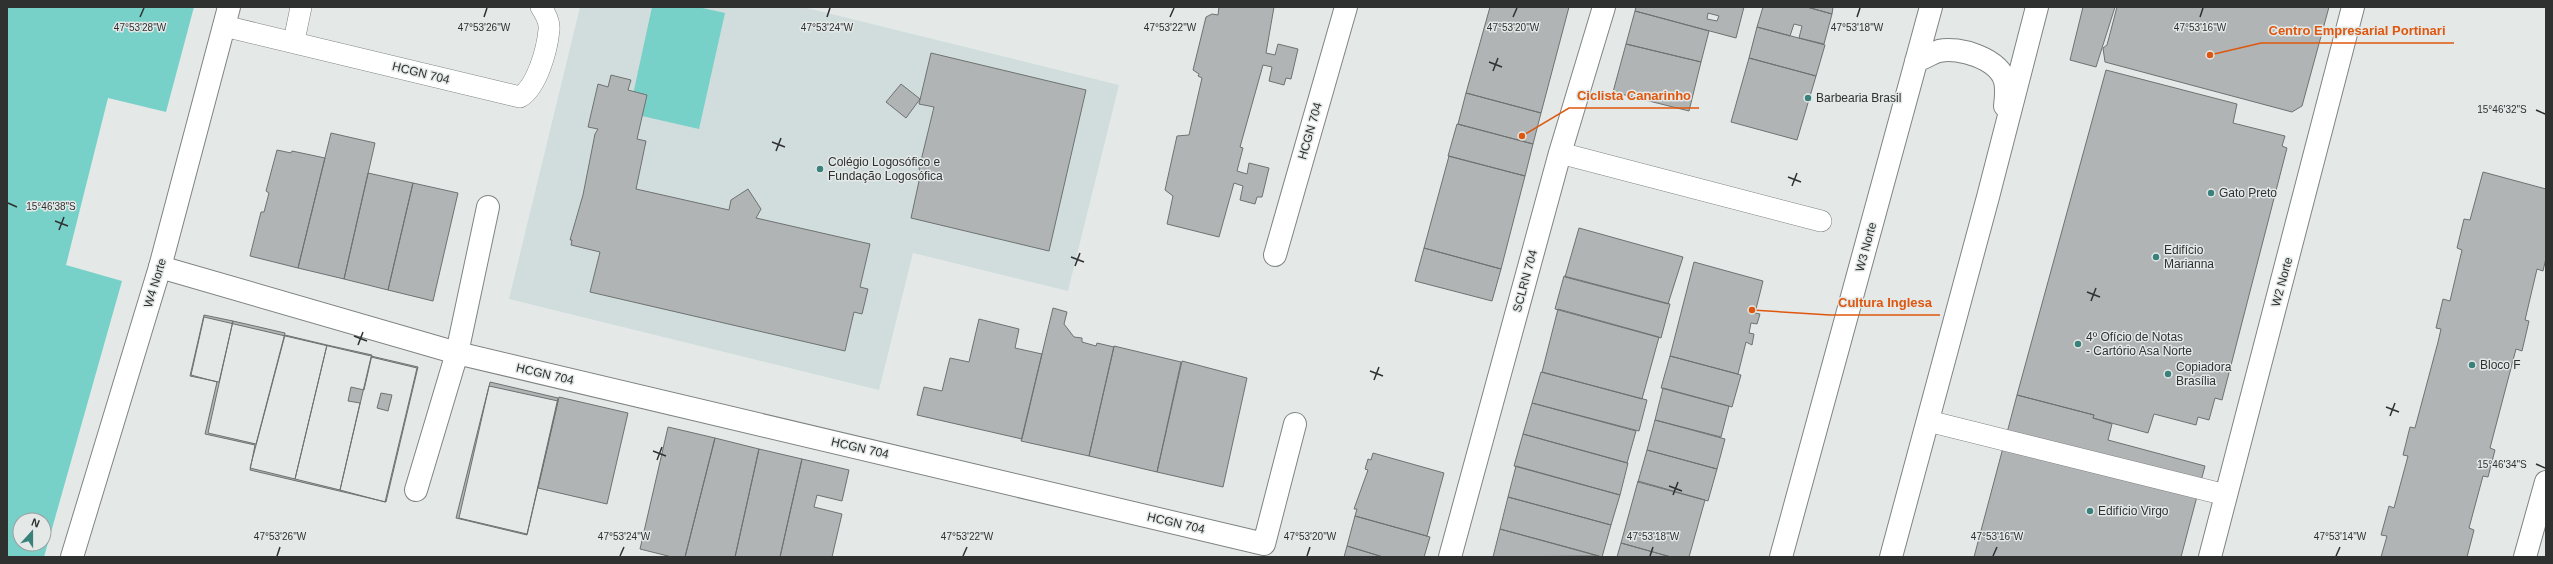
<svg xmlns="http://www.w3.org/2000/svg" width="2553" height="564" font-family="Helvetica,sans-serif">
<rect width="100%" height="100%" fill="#e4e9e8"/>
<path fill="#d0dddc" d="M580,7H803L1119,85L1068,291L913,253L879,390L509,299Z"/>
<path fill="#78d1c9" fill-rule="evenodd" d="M7,7H194L166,112L108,98L66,265L122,281L44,557H7ZM20,520H44V544H20Z
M652,7H698L725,13L699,129L629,113Z"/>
<path fill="#b0b4b4" stroke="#6e7271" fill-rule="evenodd" d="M1219,7H1274L1266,53L1275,55L1278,44L1298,49L1291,79L1286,78L1284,85L1269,81L1272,67L1263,65L1240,147L1243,148L1237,171L1247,174L1249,163L1269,168L1262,197H1257L1255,204L1240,200L1243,186L1234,183L1219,237L1167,224L1173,196L1165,190L1177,136L1189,135L1202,78L1198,76L1199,74L1193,70L1206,17L1212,14L1218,15Z
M1490,7H1569L1541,113L1466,93Z
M1636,7H1744L1736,38L1635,11ZM1708,13L1719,16L1717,21L1707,19Z
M1763,7H1807L1832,14L1824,44L1799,38L1802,26L1794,24L1790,36L1757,27Z
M1807,7H1833L1832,14Z
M2083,7H2115L2096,67L2070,60Z
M2117,7H2329L2302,106L2292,112L2105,62L2103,48L2107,45Z
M1635,11L1709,31L1701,62L1626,44Z
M1757,27L1825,45L1816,76L1749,58Z
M1626,44L1701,62L1689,111L1613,92Z
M931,53L1086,90L1049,251L911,218L921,172L919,169L934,107L919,104Z
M1749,58L1816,76L1797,140L1731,122Z
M2106,70L2237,104L2233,123L2285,136L2282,146L2287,148L2222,400L2215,398L2209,420L2198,417L2196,425L2154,414L2148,433L2093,418L2094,415L2017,395Z
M611,75L631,80L628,90L647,95L637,139L646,141L636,189L729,210L731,200L748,189L761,209L756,218L870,244L860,287L868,289L862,314L854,312L845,351L590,292L600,252L571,245L572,240H570L583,195L595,134L598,129L588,127L598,84L608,87Z
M901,84L920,99L906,118L886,102Z
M1466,93L1541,113L1533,144L1458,124Z
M1457,124L1533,144L1525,176L1448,156Z
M331,133L375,143L344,279L298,268Z
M277,150L291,153L292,151L325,158L298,268L250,256L261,212H264L269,193L266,191Z
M1449,156L1525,176L1501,269L1424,248Z
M2483,172L2546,189V258L2543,271L2537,269L2525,320L2529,321L2522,351L2516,349L2490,448L2495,450L2488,477L2483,476L2469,528L2474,530L2467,557H2381L2387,536L2381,535L2389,506L2394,508L2408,456L2403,455L2410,427L2415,428L2438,342L2441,329L2436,328L2443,299L2450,301L2462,250L2457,248L2464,219L2470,220Z
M368,173L413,183L388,290L344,279Z
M413,183L458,193L433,301L388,290Z
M1579,228L1683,257L1668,304L1565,277Z
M1424,248L1501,269L1492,301L1415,281Z
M1694,262L1763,281L1755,313L1760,314L1757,324L1751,323L1749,333L1754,334L1752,345L1746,342L1738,374L1670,356Z
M1564,276L1670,304L1661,338L1555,309Z
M1053,308L1067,312L1064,324L1074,337L1082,338V342L1096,346L1097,343L1114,347L1089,456L1021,441Z
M1558,309L1659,337L1642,399L1542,372Z
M204,315L233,321L219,382L190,376Z
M204,317L418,367L386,502L250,470L255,445L205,434L217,382L191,375Z
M979,319L1019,329L1015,348L1042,354L1022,439L917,415L924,387L942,391L950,358L969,362Z
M233,321L285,333L256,444L208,433Z
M285,335L327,345L295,479L250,468Z
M327,345L372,355L364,390L351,387L348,401L360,403L340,490L295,479Z
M1114,346L1181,362L1157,472L1089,456Z
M1670,356L1741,375L1732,407L1661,388Z
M371,357L417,368L385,502L340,490ZM381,393L392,395L388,411L377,408Z
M1182,361L1247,378L1223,487L1157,472Z
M1541,372L1647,400L1639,431L1532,403Z
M490,382L558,398L527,534L459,518Z
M489,386L558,401L527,535L456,518Z
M1663,388L1729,406L1721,437L1655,420Z
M2017,395L2094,415L2093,418L2112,424L2108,440L2205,466L2181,557H1974Z
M559,397L628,413L607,504L538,488Z
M1532,403L1636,431L1627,463L1523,434Z
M1655,420L1725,439L1717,469L1647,450Z
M668,427L715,438L685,557H672L640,549Z
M1523,434L1628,463L1620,495L1514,466Z
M715,438L759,449L735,557H685Z
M759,449L802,459L780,557H735Z
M1647,450L1717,469L1708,501L1638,482Z
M1373,453L1444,473L1427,536L1355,516L1357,509H1354L1368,470L1365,469L1368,459L1371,460Z
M802,459L849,470L842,501L817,495L814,507L842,514L832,557H780Z
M1516,466L1620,495L1611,525L1508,497Z
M1638,481L1705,500L1689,557H1671L1621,543Z
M1508,497L1611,525L1602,557L1500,529Z
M1355,516L1430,537L1424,557H1383L1347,546Z
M1500,529L1574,549L1599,556L1493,557Z
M1621,543L1671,557H1617Z
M1347,546L1383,557H1344Z"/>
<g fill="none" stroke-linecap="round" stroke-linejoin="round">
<g stroke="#7f8383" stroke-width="22">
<path id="service" d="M224,26L520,97C537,87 547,50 549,30C550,22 545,13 541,7
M294,41L301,7
M1560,153L1821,221
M1928,421L2226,495"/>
</g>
<g stroke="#7f8383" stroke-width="24">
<path id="minor" d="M1275,255L1346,7
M160,267L457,353L1264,544L1295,424
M416,490L457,353L488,207
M2525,557L2546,482"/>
</g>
<g stroke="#7f8383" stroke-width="24">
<path id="tertiary" d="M1450,557L1560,153L1604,7
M2210,557L2353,7"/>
</g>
<g stroke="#7f8383" stroke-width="24">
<path id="secondary" d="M72,557L160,267L229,7"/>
</g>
<g stroke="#7f8383" stroke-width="24">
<path id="primary" d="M1916,61C1924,58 1932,53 1939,51C1959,46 1999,59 2005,81C2007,89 2006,98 2005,106
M1781,557L1931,7
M1891,557L1988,197L2037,7"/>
</g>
<use href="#service" stroke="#fff" stroke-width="21"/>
<use href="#minor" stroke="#fff" stroke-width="22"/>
<use href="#tertiary" stroke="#fff" stroke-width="22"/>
<use href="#secondary" stroke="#fff" stroke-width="22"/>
<use href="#primary" stroke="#fff" stroke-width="22"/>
</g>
<path fill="none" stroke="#2f3131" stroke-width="1.5" d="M140,17L144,8M484,17L487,8M827,17L830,8M1170,17L1174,8M1513,17L1517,8M1857,17L1860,8M2200,17L2203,8M1489,62L1502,67M1493,71L1498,58M2536,110L2545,114M772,142L785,147M776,151L781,138M1788,177L1801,182M1792,186L1797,173M8,203L17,207M55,221L68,226M59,230L64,217M1071,257L1084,262M1075,266L1080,253M2087,292L2100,297M2091,301L2096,288M354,336L367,341M358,345L363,332M1370,371L1383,376M1374,380L1379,367M2386,407L2399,412M2390,416L2395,403M653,451L666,456M657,460L662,447M2536,464L2545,468M1669,486L1682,491M1673,495L1678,482M277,556L280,547M620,556L624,547M963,556L967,547M1307,556L1310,547M1650,556L1653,547M1993,556L1997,547M2336,556L2340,547"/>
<g fill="#3a817c" stroke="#e4e9e8" stroke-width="1.5">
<circle cx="1808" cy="98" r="4"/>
<circle cx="820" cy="169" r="4"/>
<circle cx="2211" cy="193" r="4"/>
<circle cx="2156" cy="257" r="4"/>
<circle cx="2078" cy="344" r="4"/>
<circle cx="2472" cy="365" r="4"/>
<circle cx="2168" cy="374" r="4"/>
<circle cx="2090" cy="511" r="4"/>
</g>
<g text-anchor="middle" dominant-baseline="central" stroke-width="3" stroke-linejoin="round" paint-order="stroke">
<g font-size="12" fill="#2f3131" stroke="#e4e9e8">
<text transform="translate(421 73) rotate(14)">HCGN 704</text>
<text transform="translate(1310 131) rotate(-74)">HCGN 704</text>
<text transform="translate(1866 247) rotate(-75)">W3 Norte</text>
<text transform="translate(1525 281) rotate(-75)">SCLRN 704</text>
<text transform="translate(2282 282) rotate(-75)">W2 Norte</text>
<text transform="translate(155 283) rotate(-73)">W4 Norte</text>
<text transform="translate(545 374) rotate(13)">HCGN 704</text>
<text transform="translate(860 448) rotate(13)">HCGN 704</text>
<text transform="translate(1176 523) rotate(13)">HCGN 704</text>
</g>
<g font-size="12" fill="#2f3131" stroke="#e4e9e8" text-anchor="start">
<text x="1816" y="98">Barbearia Brasil</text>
<text x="828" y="162">Colégio Logosófico e<tspan x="828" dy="14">Fundação Logosófica</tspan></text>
<text x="2219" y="193">Gato Preto</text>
<text x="2164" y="250">Edifício<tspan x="2164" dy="14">Marianna</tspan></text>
<text x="2086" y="337">4º Ofício de Notas<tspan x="2086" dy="14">- Cartório Asa Norte</tspan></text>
<text x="2480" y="365">Bloco F</text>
<text x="2176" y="367">Copiadora<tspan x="2176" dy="14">Brasília</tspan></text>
<text x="2098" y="511">Edifício Virgo</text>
</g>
</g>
<g font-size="10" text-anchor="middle" fill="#2f3131" stroke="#e4e9e8" stroke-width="3" stroke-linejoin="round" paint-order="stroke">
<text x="484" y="31">47°53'26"W</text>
<text x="140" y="31">47°53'28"W</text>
<text x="827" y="31">47°53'24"W</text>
<text x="1170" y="31">47°53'22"W</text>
<text x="1513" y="31">47°53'20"W</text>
<text x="1857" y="31">47°53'18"W</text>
<text x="2200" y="31">47°53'16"W</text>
<text x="2502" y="113">15°46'32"S</text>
<text x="51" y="210">15°46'38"S</text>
<text x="2502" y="468">15°46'34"S</text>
<text x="280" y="540">47°53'26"W</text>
<text x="624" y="540">47°53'24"W</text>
<text x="967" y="540">47°53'22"W</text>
<text x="1310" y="540">47°53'20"W</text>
<text x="1653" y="540">47°53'18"W</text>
<text x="1997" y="540">47°53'16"W</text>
<text x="2340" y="540">47°53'14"W</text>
</g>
<path fill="none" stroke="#df570e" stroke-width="1.5" d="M2210 55L2261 43H2454M1522 136L1569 108H1699M1752 310L1830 315H1940"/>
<g fill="#df570e" stroke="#e4e9e8" stroke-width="1.5">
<circle cx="2210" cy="55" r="4"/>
<circle cx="1522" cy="136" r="4"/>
<circle cx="1752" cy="310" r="4"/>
</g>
<g font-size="13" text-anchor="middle" font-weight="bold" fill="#df570e" stroke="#e4e9e8" stroke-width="3" stroke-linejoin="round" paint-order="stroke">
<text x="2357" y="35">Centro Empresarial Portinari</text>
<text x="1634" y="100">Ciclista Canarinho</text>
<text x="1885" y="307">Cultura Inglesa</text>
</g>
<rect width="2553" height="564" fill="none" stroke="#2f3131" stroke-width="16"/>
<g transform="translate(32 532) rotate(21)"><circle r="19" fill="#e4e9e8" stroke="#9c9f9f"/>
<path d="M0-3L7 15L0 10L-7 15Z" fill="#3a817c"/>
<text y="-6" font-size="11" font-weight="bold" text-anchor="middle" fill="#2f3131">N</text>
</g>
</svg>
